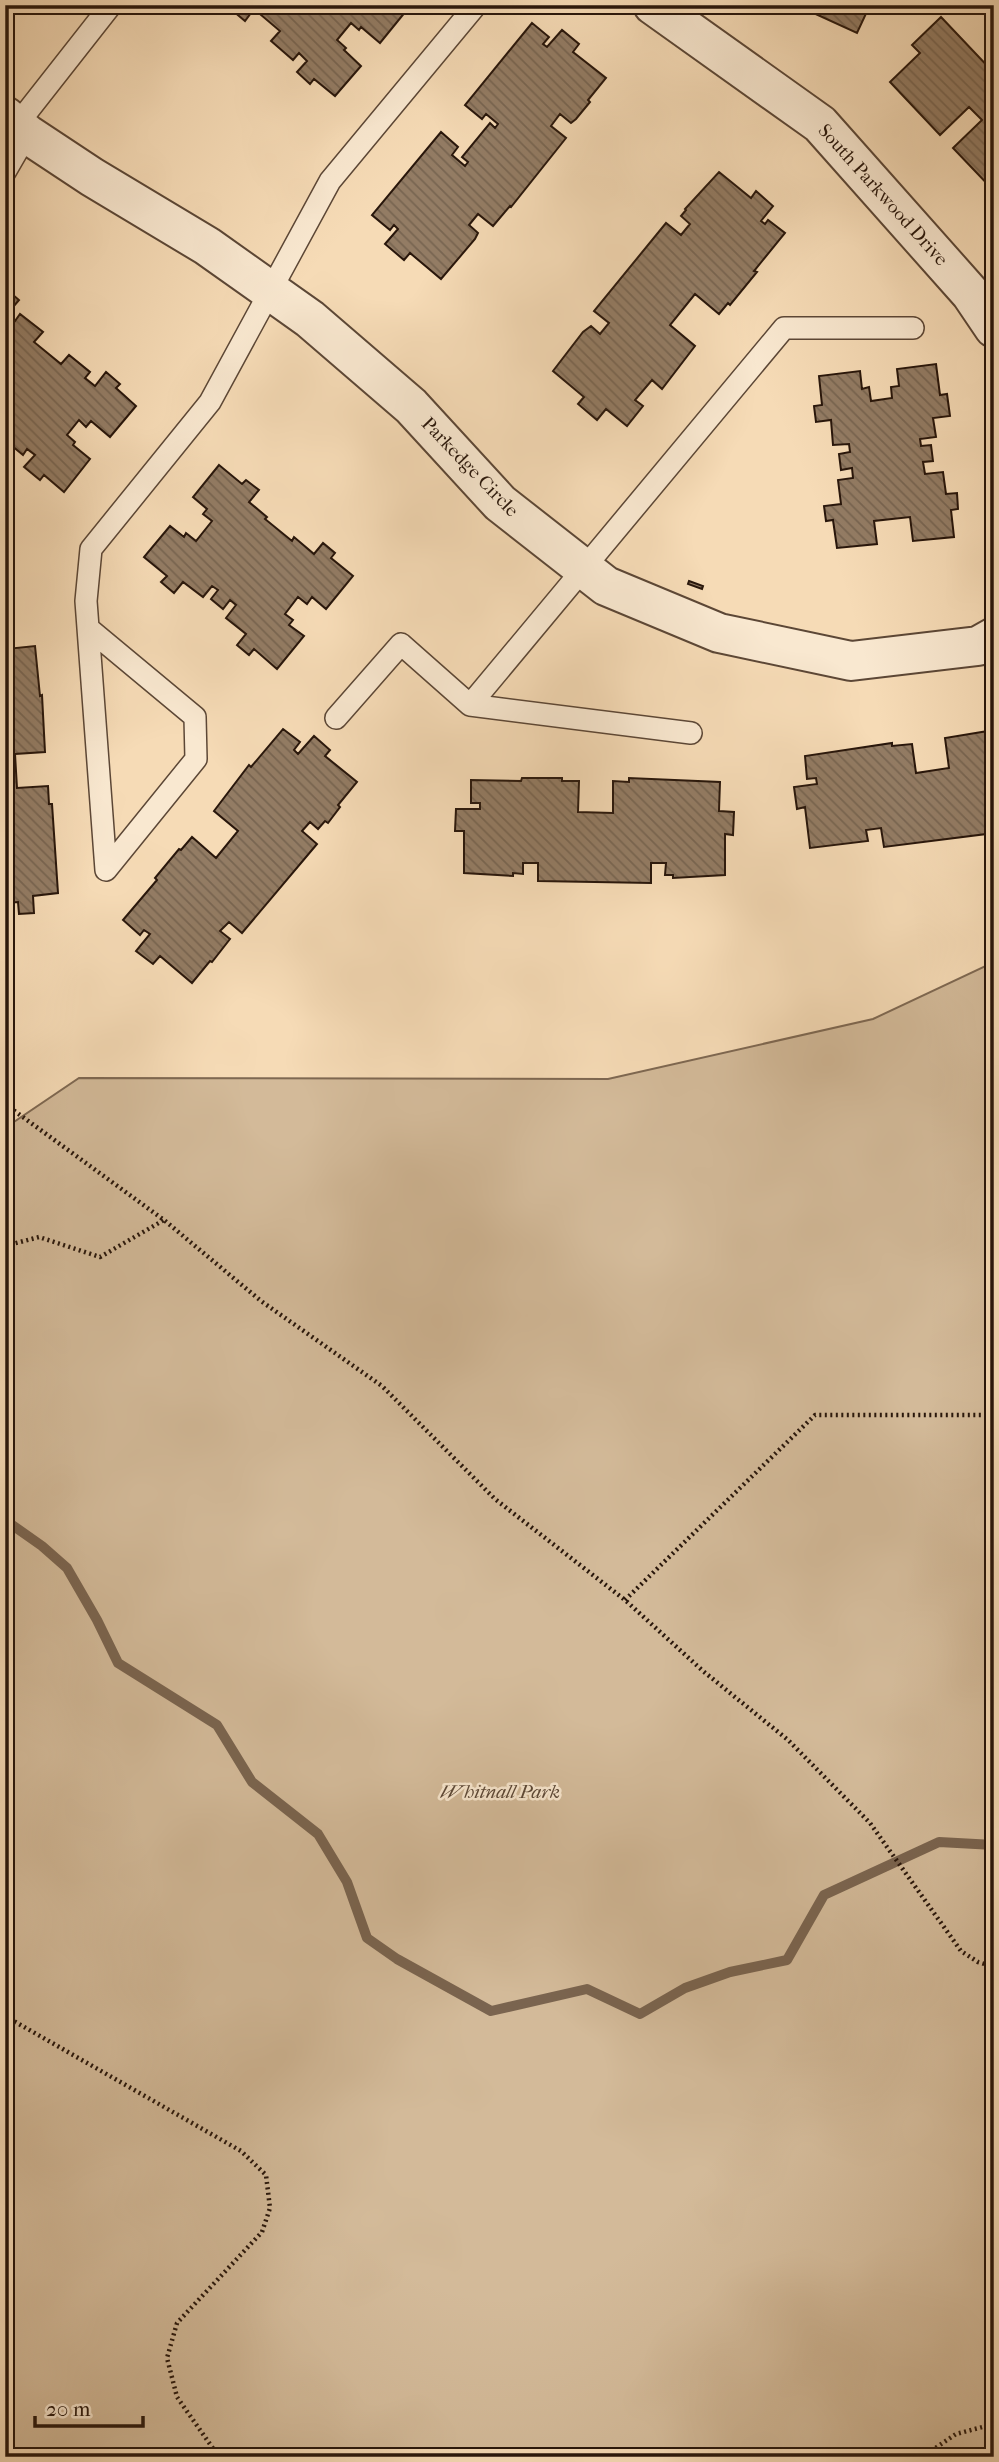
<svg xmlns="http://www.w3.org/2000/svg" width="999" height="2462" font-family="'IM FELL French Canon',serif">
<defs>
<pattern id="building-back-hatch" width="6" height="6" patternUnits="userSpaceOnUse" patternTransform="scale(1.75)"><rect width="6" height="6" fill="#937c64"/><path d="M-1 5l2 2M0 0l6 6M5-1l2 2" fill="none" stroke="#786551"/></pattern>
</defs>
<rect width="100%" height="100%" fill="#f6dbb6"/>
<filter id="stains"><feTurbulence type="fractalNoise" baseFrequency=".00286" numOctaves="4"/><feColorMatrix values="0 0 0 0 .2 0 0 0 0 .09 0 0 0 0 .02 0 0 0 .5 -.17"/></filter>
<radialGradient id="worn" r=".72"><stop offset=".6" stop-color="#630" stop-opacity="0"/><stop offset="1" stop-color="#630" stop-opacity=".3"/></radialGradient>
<path fill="#d3ba99" stroke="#7e6852" stroke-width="2" d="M994,962V2457H5V1128L79,1078L608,1079L873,1019Z"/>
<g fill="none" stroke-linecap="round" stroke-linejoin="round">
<path stroke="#7a644f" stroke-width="10" d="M5,1520L42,1546L67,1568L97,1620L118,1663L217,1725L252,1782L318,1834L347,1882L367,1938L397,1959L491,2011L587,1989L640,2014L685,1988L730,1972L787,1960L824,1895L939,1842L994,1845"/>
</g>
<path fill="url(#building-back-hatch)" stroke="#28160b" stroke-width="2" d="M226,5H400L406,11L380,43L361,27L359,30L351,23L337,40L346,48L344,50L361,66L335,96L314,79L310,84L297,72L307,61L299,53L293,60L271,41L280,31L254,9L245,21Z
M796,5H870L857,33Z
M941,17L994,73V191L953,148L982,120L969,107L940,135L890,82L920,53L912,45Z
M532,23L549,37L543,44L547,47L562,30L579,44L573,52L606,78L588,100L590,102L576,119L571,123L560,114L551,126L566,138L511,207L510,206L493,226L478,214L469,225L478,233L475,239L441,279L410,253L404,260L385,244L398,229L394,225L390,230L372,215L441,132L458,147L452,155L465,166L468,162L462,157L490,123L495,128L498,124L486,114L482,119L465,105Z
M719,172L751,198L756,191L773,206L761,221L765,224L768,220L785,233L754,271L757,272L730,305L728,303L719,314L695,294L670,325L695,346L662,389L652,380L635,400L643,406L627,426L606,409L597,420L578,404L584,397L553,371L583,332L591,326L600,334L609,323L594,311L666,223L681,235L690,224L681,216L686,210L685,209Z
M5,288L19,300L7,314L15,321L20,314L43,332L34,342L61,364L69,355L90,372L85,378L95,386L106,372L120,384L116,388L136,406L110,437L91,421L86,427L79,420L67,435L75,442L73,445L90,459L64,492L44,475L40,480L24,467L35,455L27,449L23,455L5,440V429L10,424L5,420Z
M936,364L940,395L947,394L950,416L933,418L936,437L920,439L921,446L931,445L933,461L923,462L925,474L943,472L946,494L957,493L958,509L951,510L954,537L913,541L910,517L874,521L877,544L837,548L833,520L826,521L824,506L841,504L838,480L853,478L852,468L841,470L839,454L850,452L849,444L833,445L831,420L816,422L814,406L822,405L819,376L860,371L862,389L869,387L871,401L892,398L891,387L899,386L897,369Z
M219,465L242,484L246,480L259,490L249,502L267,517L265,519L292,541L294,537L314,554L323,543L335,553L331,558L353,576L326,609L312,597L307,604L298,597L285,614L293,620L289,625L304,636L277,669L254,649L249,655L237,645L246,634L226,618L236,605L230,600L223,609L211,599L218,590L212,586L203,597L183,582L174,593L161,582L167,576L144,557L170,526L184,537L186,533L196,541L212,521L203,514L207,509L193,497Z
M689,581L703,586L702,589L688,584Z
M6,633L7,649L35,646L40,696L42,695L45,752L15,754L17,788L48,786L49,804H52L58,893L33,896L34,913L19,914L18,902L5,903Z
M283,729L300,742L294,750L298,754L314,736L330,750L325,756L357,782L338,805L340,807L328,823L325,821L318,829L310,822L302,831L317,844L242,933L229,922L220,931L230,939L212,962L210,961L192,983L160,956L153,964L136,951L150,934L144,930L140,935L123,920L157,880L155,878L179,849L181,850L192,837L216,858L238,831L214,811L249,765L251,767Z
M994,730V833L884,847L881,828L866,830L868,841L810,848L805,807L797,809L794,787L817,784L816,778L807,779L805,756L892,743V746L912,744L916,773L949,768L945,738Z
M522,778H562V781H579L578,812L613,813V781L629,782V778L720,782L719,811L734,812L733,835L725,834V875L673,878V875H665L666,863H651V883L538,881V863H523V874L513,873V876L464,873V831H455L456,809H480V803H471V780L521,781Z"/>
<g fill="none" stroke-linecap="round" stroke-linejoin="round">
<g stroke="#5c4736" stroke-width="24">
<path id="lane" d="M16,126L111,5
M5,172L27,134
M88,628L195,717L196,759L106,870L86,601L91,549L210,402L330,181L476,5
M470,705L784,328H913
M336,718L401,644L470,705L691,733"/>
</g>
<g stroke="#5c4736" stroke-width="42">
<path id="street" d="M653,5L820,124L971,294L994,328
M5,116L27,134L92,177L207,246L310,319L411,406L500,503L606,586L719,633L851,661L978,646L994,637"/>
</g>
<path stroke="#28160b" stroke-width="4.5" stroke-dasharray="2 3.5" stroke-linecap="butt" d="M5,1104L164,1220L261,1301L382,1386L495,1499L625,1600L703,1671L788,1740L870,1823L961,1951L978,1962L994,1967
M5,1246L39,1237L100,1257L164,1220
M625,1600L815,1415H994
M5,2016L241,2151L266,2175L270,2208L262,2232L177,2323L167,2358L177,2397L219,2457
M922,2457L956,2434L994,2424"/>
<use href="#lane" stroke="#f9e8d0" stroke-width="21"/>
<use href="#street" stroke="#f9e8d0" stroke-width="38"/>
</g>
<g text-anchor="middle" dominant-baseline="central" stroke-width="5" stroke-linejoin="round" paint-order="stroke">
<g font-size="19" fill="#28160b" stroke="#f9e8d0">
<text transform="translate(883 195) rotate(48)">South Parkwood Drive</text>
<text transform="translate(470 467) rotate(46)">Parkedge Circle</text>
</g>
<g font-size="19" font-style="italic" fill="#5b4736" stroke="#f9e8d0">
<text x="500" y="1792">Whitnall Park</text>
</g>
</g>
<rect width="999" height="2462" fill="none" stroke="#f6dbb6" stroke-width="28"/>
<rect x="7" y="7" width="985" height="2448" fill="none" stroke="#28160b" stroke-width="3.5"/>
<rect x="14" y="14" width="971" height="2434" fill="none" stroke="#28160b" stroke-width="2"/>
<path d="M35 2416v10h108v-10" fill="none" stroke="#28160b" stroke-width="3.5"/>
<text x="46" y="2416" font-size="21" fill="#28160b" stroke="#f9e8d0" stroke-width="5" paint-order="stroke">20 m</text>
<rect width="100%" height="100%" filter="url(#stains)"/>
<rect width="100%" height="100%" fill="url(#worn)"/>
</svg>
